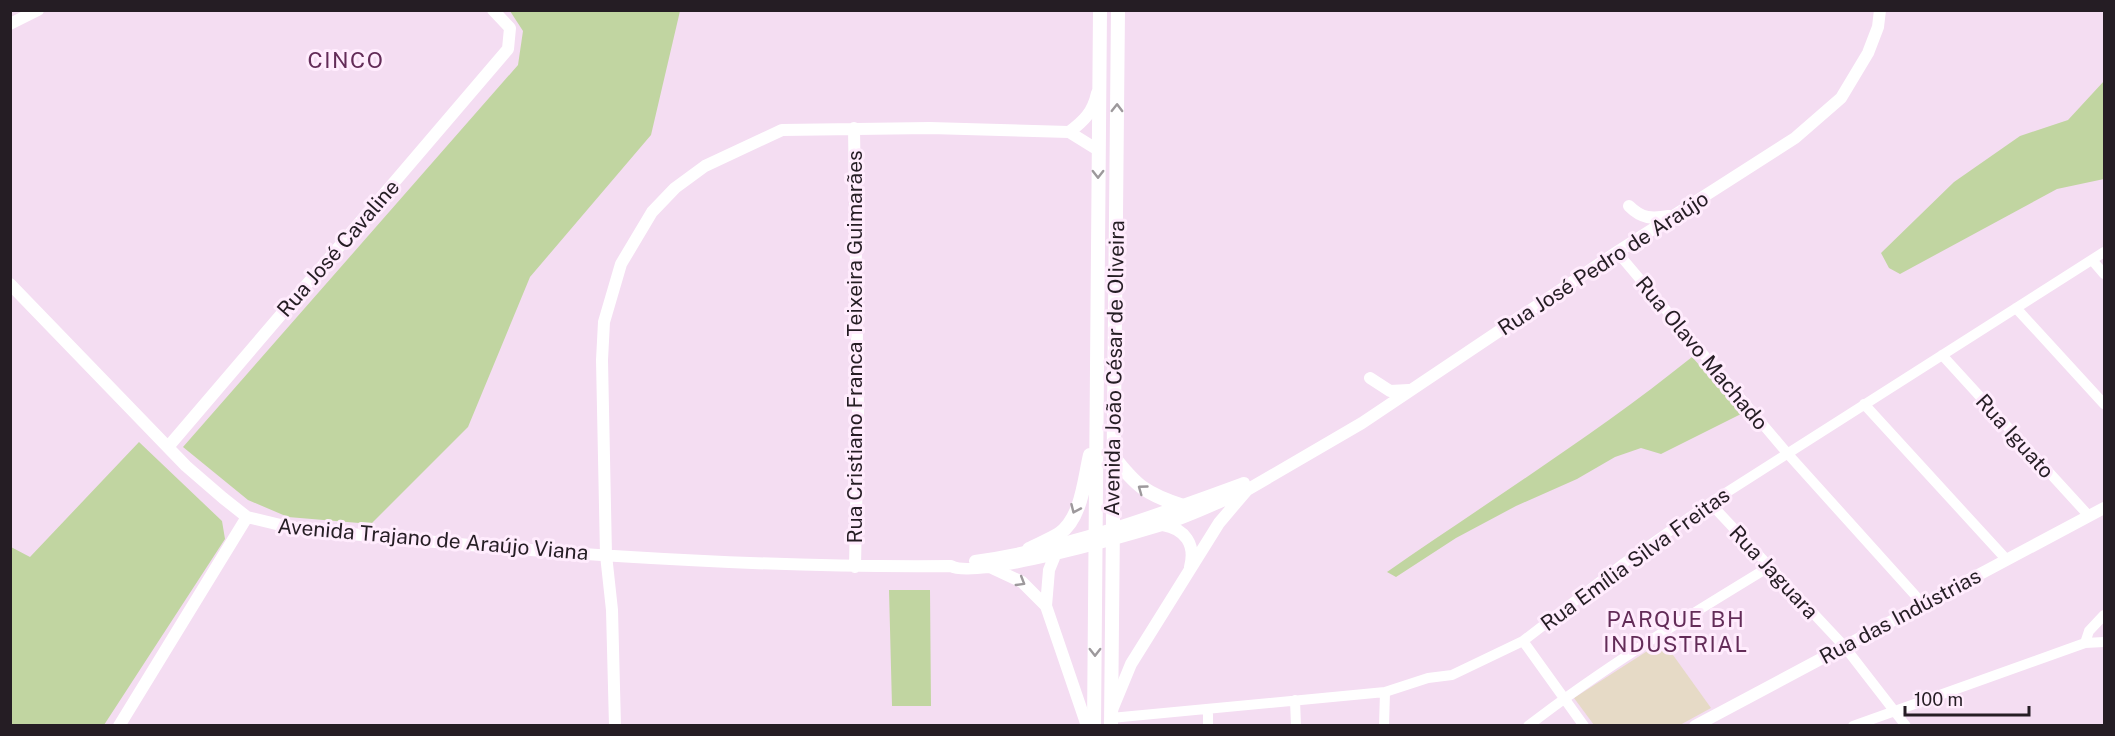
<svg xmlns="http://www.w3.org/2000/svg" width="2115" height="736" font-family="'Public Sans',sans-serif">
<rect width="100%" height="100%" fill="#f4ddf2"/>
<path fill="#e6dac6" d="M1663,641L1711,708L1680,725H1594L1574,698Z"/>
<path fill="#c1d5a1" d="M510,11H680L651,135L530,277L468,427L371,524L288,517L248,500L183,447L518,65L523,31Z
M2104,81V179L2057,189L1900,274L1889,268L1881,253L1954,182L2020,136L2068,120Z
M1692,357L1743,413L1661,454L1641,448L1615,457L1577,479L1516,506L1456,538L1396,577L1387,572C1489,501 1595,435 1692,357Z
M139,442L222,521L225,539L104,725H11V547L30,557Z
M889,590H930L931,706H892Z"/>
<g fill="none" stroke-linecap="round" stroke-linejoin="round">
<path stroke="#fff" stroke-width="10" d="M1617,252L1787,453L1923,604
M2092,260L2104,274
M2016,308L2104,404
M1942,355L2089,516
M1864,404L2006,559
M1710,503L1844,646L1906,726
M1523,641L1584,726
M2085,643L2089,631L2104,615
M1295,700L1296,726
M1111,718L1385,692L1428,678L1452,675L1523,641L1624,563L1710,503L2104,252
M1208,726V709
M1384,726L1385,692
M1528,726C1604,667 1687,617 1769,567
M1853,726L2085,643L2104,642"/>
<path stroke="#fff" stroke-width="12" d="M10,24L38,10
M854,128L858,414L855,567
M1069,132C1084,121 1093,112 1097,93
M1629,206C1642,219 1652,219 1669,216
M10,284L186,466L223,498L247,517L293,528C511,551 732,568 951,566C976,580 1129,535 1162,525C1191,516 1219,502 1247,490
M1370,378L1390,391L1409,390
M168,447L508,49L510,28L493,10
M1163,525C1185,529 1196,544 1190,567
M975,561C1068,548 1157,515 1244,483
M990,567L1022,582L1046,606L1087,726
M1046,606L1049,570L1056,553L1060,552
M1112,710L1131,664L1219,523L1247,490L1362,423L1617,252L1795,138L1841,98L1868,53L1878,27L1880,10
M119,726L247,517
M615,726L612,610L606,555L602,360L604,322L621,264L652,212L675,188L705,166L782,130L930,128L1069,132L1098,150
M1695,726L2104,508"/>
<path stroke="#fff" stroke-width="14" d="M1113,456C1136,486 1146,494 1183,506
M1029,549C1039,544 1049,540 1059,534C1082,518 1084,480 1090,455
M1094,726L1100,10
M1111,726L1118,10"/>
</g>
<defs><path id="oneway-chevron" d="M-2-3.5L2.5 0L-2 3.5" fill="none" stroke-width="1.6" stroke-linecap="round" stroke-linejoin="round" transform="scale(1.5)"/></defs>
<g stroke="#9d999c">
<use href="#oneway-chevron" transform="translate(1117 108) rotate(-89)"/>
<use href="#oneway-chevron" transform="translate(1098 174) rotate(90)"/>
<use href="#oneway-chevron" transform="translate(1142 489) rotate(-144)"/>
<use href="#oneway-chevron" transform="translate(1075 509) rotate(114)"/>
<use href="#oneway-chevron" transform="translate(1021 582) rotate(31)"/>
<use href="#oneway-chevron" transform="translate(1095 652) rotate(90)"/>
</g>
<g text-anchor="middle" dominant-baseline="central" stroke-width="6" stroke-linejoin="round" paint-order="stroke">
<g font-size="21" fill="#251d24" stroke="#ffecfd">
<text transform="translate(338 248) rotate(-49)">Rua José Cavaline</text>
<text transform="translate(1603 263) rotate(-33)">Rua José Pedro de Araújo</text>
<text transform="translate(854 347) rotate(-90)">Rua Cristiano Franca Teixeira Guimarães</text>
<text transform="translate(1702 353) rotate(50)">Rua Olavo Machado</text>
<text transform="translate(1114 368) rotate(-89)">Avenida João César de Oliveira</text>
<text transform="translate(2015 436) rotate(48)">Rua Iguato</text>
<text transform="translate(433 539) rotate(5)">Avenida Trajano de Araújo Viana</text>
<text transform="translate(1635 559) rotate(-36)">Rua Emília Silva Freitas</text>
<text transform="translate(1774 572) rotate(47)">Rua Jaguara</text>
<text transform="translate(1900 616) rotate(-28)">Rua das Indústrias</text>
</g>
<g font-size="22" letter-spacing="1.5" fill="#632c58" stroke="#ffecfd">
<text x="346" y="60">CINCO</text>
<text x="1676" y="619">PARQUE BH<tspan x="1676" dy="25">INDUSTRIAL</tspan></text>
</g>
</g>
<rect width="2115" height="736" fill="none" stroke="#251d24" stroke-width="24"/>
<path d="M1905 706v9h124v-9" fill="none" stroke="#251d24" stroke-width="3"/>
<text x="1914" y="706" font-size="18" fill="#251d24" stroke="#ffecfd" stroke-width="4.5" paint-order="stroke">100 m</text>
</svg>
